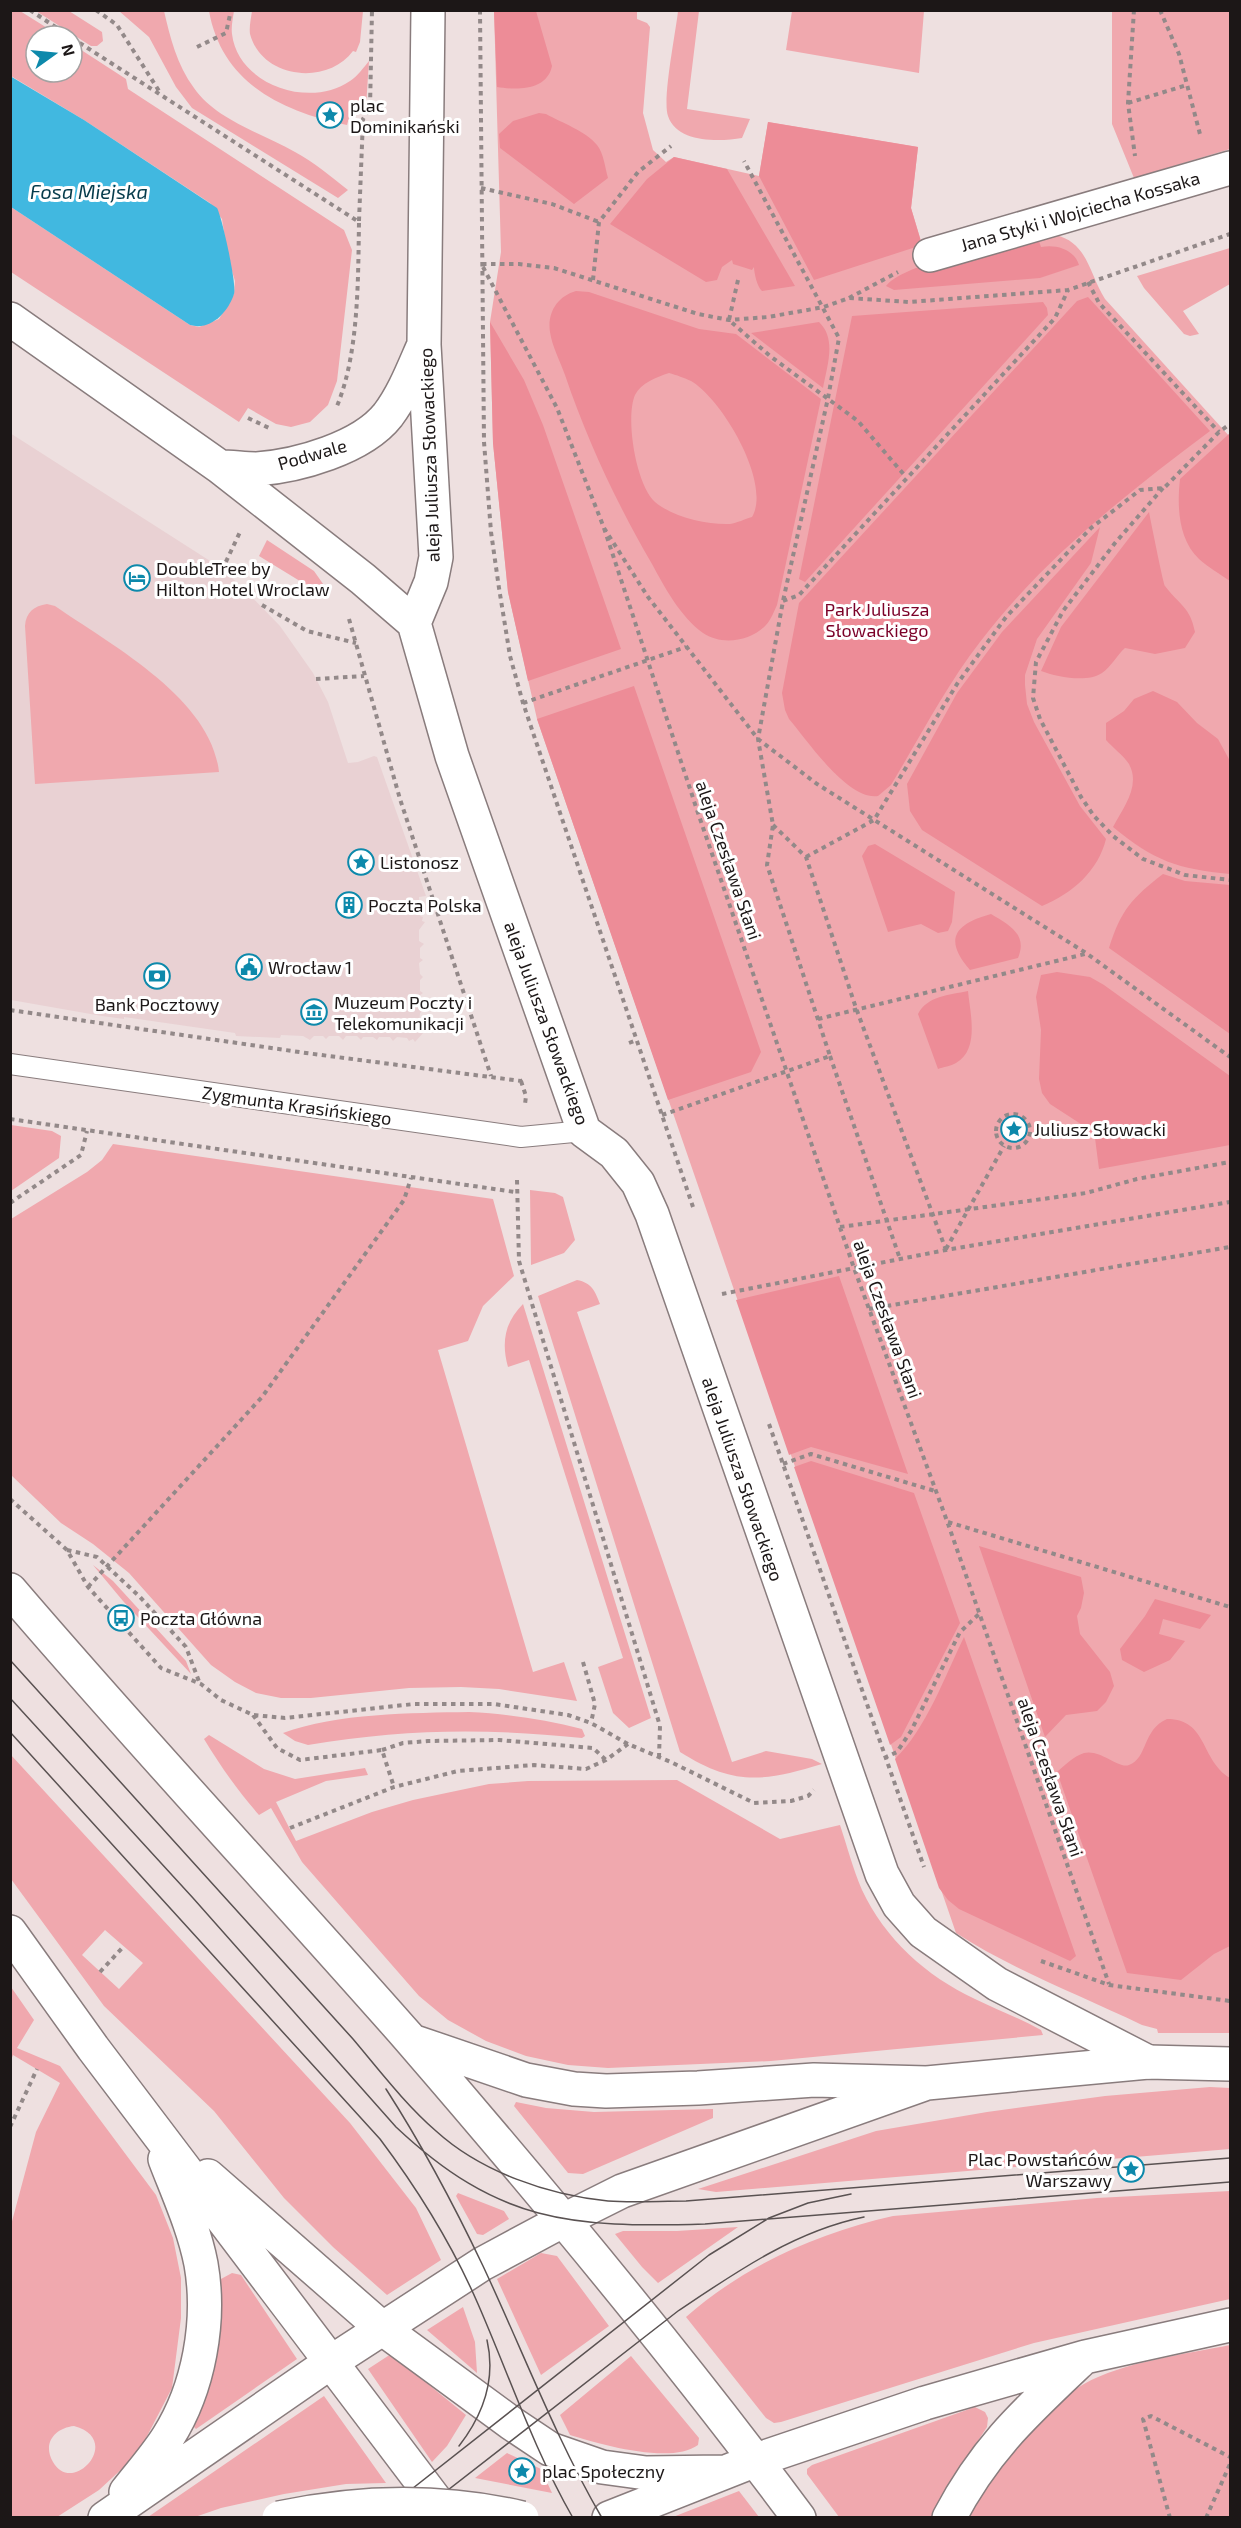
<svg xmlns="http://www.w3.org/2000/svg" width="1241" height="2528" font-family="'Exo 2',sans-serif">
<rect width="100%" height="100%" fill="#eee0e0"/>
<path fill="#e9d1d3" d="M10,433L218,566L240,585L280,626L313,673L328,702L348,763L358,762L374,756L377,757L426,896L419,897L420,916L423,917L422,921L425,922L419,930V941L424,944L420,948V958L423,960L419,963L420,974L423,977L420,980V991L423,993L419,996V1007L424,1010L420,1013L419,1025L423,1029L421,1032L423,1033L415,1042L413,1039L409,1041L407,1038L397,1037L393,1041L390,1037H379L377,1040L373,1037H363L361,1040L357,1036H346L343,1040L339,1036H329L326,1039L323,1036H314L310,1040L303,1036L281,1035L280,1038L236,1036L235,1033L124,1017V1019L102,1016L11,1000Z"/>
<path fill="#f0a8ae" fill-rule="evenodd" d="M11,11H20L60,36H36V72H72V44L126,79L128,89L344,230L352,250L337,381L328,405L310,422L291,427L276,424L248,408L239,422L11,272V207L190,325L199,327L219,319L234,294L235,281L228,258L222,219L210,203L84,120L11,76Z
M36,11H69L102,32L103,41L97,46H91Z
M119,11H164C170,37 177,65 194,88C216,120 262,133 295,152C314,162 330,176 348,190L338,198L192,108L176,87L149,37Z
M209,11H234C233,18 231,26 232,34C238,85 310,109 350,81C358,76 363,68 369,61L366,107L362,111L350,114L347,125C281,111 222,83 209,11Z
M252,11H363L360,42L356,52L353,51C327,86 262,79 250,34C249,27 251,18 252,11Z
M494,11H637V19L647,23L650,27L643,113L653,150L666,162L674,157L759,176L768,122L918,147L911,208L928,264L1055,235C1088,242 1089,274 1105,299L1230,437V2033H1158L1157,2029L1142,2025C1080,1995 1013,1970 956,1933L537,719L508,592L493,443L490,322L501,252Z
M678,11H699L687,109L750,119L742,138C719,142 677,143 668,116C662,100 676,31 678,11Z
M792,11H924L919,73L786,50Z
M1112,11H1230V149L1134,178L1112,124Z
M1230,248V284L1183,311L1199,334L1190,336L1184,334L1144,288L1137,276Z
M267,540L314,571L328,591L326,597L259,556Z
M47,604L55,606C111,645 211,698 219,772L35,784L25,626C26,612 34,606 47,604Z
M11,1125L52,1131L61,1136L59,1158L11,1191Z
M113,1144L493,1199L514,1276L483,1306L468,1341L438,1350L533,1672L564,1662L577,1701L499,1689L461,1687L409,1688L311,1698H281L256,1693L235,1682L211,1665L129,1573L93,1544L61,1523L11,1475V1219L87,1172L102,1160Z
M530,1190L555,1193L563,1197L575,1240L564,1253L531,1265Z
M577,1280C592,1283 595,1291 600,1304L577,1312L732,1762L766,1751L812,1759L822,1764C763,1782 734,1786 680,1752L538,1296Z
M523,1304L651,1718L629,1728L613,1713L598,1667L623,1658L529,1360L508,1367C501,1342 505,1322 523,1304Z
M93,1565L113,1581L186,1661L191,1674L123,1601Z
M469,1712C508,1714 544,1719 582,1729L585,1736L582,1738C485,1728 404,1729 308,1745L295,1741L283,1733C337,1713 412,1713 469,1712Z
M209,1735L264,1769L295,1779L365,1768L368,1775L326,1781L276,1802L296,1841L372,1812L413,1800L489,1784L528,1781L677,1780L780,1839L840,1825C847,1846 853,1869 862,1890C885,1939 926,1976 975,1999C997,2010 1020,2018 1041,2030L1043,2035L771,2061L608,2068L568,2065L526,2056L486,2041L448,2020L419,1996L302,1862L271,1808L259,1815C238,1791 221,1767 204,1739Z
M11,1755L350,2123L416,2208L441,2260L387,2295L333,2247L284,2198L214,2111L104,2006L11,1879ZM105,1930L143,1963L119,1989L82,1955Z
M11,1987L34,2020L17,2048L60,2066L156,2195L173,2238L181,2278V2318L172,2388L144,2442L125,2466L99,2490L57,2517H11V2225L36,2132L60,2083L13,2055L11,2060ZM74,2426C124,2439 73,2497 53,2462C42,2443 55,2428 74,2426Z
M1210,2087L1230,2088V2149L716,2192L698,2189L876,2131L987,2112L1105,2096Z
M516,2102L546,2108L594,2112L713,2109V2118L583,2174L568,2173L514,2106Z
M1230,2191V2299L1034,2343L781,2422L774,2423L766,2418L686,2317C745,2265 818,2233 893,2216L1097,2198Z
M458,2193L504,2211L509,2219L483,2235L477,2234L456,2196Z
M738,2227L658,2283L642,2267L615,2234L623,2231H677Z
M541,2253L557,2256L609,2326L541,2375L497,2279Z
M232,2273L241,2275L297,2359L196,2429L194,2427L217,2356L219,2285L221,2279Z
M463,2307L475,2342L477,2373L427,2330Z
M1230,2345V2517L968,2518C990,2471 1039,2409 1084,2384C1122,2362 1187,2354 1230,2345Z
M391,2354L466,2415L447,2446L432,2462L368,2369Z
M631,2356L699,2438L698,2445C671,2465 599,2444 570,2435L560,2415Z
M324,2396L386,2483L346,2484L284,2494L221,2508L195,2517H148Z
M975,2407L985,2412L988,2418L987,2427L947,2488L933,2517H839L807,2474V2469L812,2465Z
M507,2453L541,2469L552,2493L475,2478Z
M739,2491L759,2517H673Z"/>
<path fill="#ed8c97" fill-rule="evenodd" d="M494,11H536L552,66C547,91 516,90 497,87Z
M539,113L546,114C562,123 586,131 597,145C604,154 605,168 608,178L574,204L500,148L499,134L513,121Z
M768,122L918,147L911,208L922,245L814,280L759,176Z
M674,157L727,169L795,286L762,291C757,287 754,272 754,267L752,270L733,264L732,260L722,267L717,280L706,282L610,224L647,179Z
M1038,238L1041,247C1056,244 1074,249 1079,265L1040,278L894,290L886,286C906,261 1004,246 1038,238Z
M576,291L589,292L699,329L736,334L821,399L777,605C774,611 771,620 766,625C751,641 722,646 703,633C680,616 665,588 652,564C617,504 587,440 565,375C560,361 552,346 550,332C547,312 558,296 576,291ZM669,373C676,375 685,378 691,381C722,399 772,483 752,517C745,519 737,523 730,524C707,525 673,517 655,502C636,485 625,418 635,395C641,383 657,377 669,373Z
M1088,297L1210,431C1125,495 1045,557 980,642C946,686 920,737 891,785L878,796C848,801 807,740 789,719L785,710L782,693L799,603L1077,301Z
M1043,302L1047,308L1048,315L805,582L799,579L852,316Z
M490,322L524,380L543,425L621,649L528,681L508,592L493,443Z
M819,322C837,339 827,366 823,388L751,333Z
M1230,433V581C1220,574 1209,568 1199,559C1178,539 1177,506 1180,479Z
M1149,512C1151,522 1163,582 1165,586C1179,605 1190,606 1195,632L1185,648L1155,654L1125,648C1117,655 1111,667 1102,673C1087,683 1057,677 1041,671L1061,627Z
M1100,527L1091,563L1037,639L1025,675V685L1027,704L1034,722L1080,806L1106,839C1098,871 1073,893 1042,906L922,830L910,811L907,784L957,693L1002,632Z
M634,686L761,1052L751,1072L668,1100L537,719Z
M1153,691L1177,702L1197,723L1218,739L1230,761V874C1178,869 1154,861 1113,827C1123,808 1141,786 1129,764C1123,755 1113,748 1106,740V723L1124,711L1134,699Z
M875,844L955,892L952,922L948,931L938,933L921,924L888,932L862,856L868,846Z
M1163,874L1185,881L1230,885V1034L1109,948C1121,910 1132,898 1163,874Z
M991,914C1009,925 1028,934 1018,958L970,970C943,939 955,924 991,914Z
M1057,972L1090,977L1104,985L1230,1076V1145L1099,1169L1095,1138L1087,1128L1050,1104L1042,1093L1039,1079L1041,1030L1036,997L1041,975Z
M968,991C970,1013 980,1049 956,1063C951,1066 943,1067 938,1069L918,1014C927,996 949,995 968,991Z
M839,1276L908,1474L811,1447L789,1455L736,1300Z
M811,1461L914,1493L960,1623L901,1737L890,1745L794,1467Z
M979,1546L1081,1577L1084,1593L1081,1608L1077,1616L1080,1634L1110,1672L1114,1686L1106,1702L1097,1711L1066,1715L1045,1737Z
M1155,1599L1211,1615L1200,1629L1163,1619L1159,1634L1185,1641L1170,1660L1144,1672L1122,1660L1120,1649L1145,1616Z
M964,1637L1076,1956L1070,1961L959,1909L948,1900L939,1888L895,1759C926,1729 945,1676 964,1637Z
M1167,1719C1208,1719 1200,1760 1230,1778V1946L1214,1954L1181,1980L1127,1973L1057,1772C1065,1765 1074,1756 1084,1753C1101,1749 1118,1769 1129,1765C1148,1758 1142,1730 1167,1719Z"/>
<path fill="#41b8e0" d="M10,76L84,120L217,208C222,217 237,285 234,294C228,312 211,331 190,325L11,207Z"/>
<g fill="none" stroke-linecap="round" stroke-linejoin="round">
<g stroke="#897c7d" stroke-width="22">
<path id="service" d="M10,1064L521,1137L584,1131"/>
</g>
<g stroke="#897c7d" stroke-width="36">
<path id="minor" d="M428,10L424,345L436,557L431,582L414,623L452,756L584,1131L614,1153L638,1183L652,1214L882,1874L899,1905L923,1932L997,1984L1148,2062
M930,255L1230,168
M10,319L220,467L363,579L414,623
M220,467C232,467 245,469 257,469C298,466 362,448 388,415C403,395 412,372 422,349"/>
</g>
<g stroke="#897c7d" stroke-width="36">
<path id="secondary" d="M10,1590C140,1742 277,1888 409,2038C544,2194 676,2353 799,2518
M10,1932L93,2048L449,2518
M412,2041L526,2080L574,2089L606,2091L698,2088L814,2080L927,2083L1148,2062L1230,2064
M208,2176L383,2329L511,2423L550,2449L602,2467L646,2473L723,2472
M126,2492C140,2474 156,2456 168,2437C199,2388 211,2321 201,2264C194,2228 178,2193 165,2159
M105,2518L331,2362L482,2264L564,2220L622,2191L927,2083
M609,2518L756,2460L925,2403L1085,2357L1230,2325
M949,2518C985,2449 1025,2413 1080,2361"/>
</g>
<path stroke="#938989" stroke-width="4" stroke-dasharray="4.5 4.5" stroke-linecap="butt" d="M30,10L69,36
M96,10L117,25L161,94
M480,10L484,442L491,532L499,588L510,656L523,703L693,1207
M1134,10L1128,103L1135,156
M1160,10L1179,54L1201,138
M72,38L359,222C358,279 359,353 337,406
M197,47L226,33L231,10
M1128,103L1187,85
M481,188L552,204L599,222
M359,221L363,119L370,109L372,10
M482,264H519L554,268L698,314L729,320L768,317L824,307L849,298L909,302L1068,290L1230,234
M483,267L557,408L604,528L648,597L758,739L817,784L1086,953L1230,1057
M593,280L599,222L638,172L671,146
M738,280L729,320L770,356L858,421L906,477
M1088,282L1099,303L1219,432
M849,298L898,272
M248,418L269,428
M1163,488L1115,543L1063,611L1036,662L1033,698L1040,719L1081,797L1094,816L1113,836L1143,859L1185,875L1230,880
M604,528L697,810L854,1268L947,1521L1109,1984
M222,570L241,530
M783,601L799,595L1055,318L1068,290
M262,605L307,631L356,643
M349,619L400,799L491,1076
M316,679L364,676
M523,703L686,647
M773,825L806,857L856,1008L946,1250
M806,857L874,820L957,684L1006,617L1091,528L1140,490L1164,488L1219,432L1230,424
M10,1010L306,1053L521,1081L526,1079
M818,1019L1085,954
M629,1043L637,1040
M830,1056L900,1259
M521,1081L526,1096L525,1104
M996 1131a17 17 0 1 1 34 0a17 17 0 1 1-34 0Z
M662,1115L830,1056L767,865L773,825L758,739L783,601L828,398L839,338L744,161
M10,1119L515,1192
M517,1180L519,1261L660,1726L659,1757
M10,1203L81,1155L87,1131
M840,1227L1086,1193L1137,1179L1230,1162
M946,1249L1004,1146
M722,1294L946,1250L1230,1202
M869,1309L1230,1247
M769,1424L924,1867
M783,1464L811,1454L935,1491
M10,1499L67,1550L88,1587L161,1668L201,1684L221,1700L253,1715L285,1718L414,1704H494L568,1715L591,1723L628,1744L673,1763L754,1803L791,1801L808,1796L814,1790
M948,1522L1230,1607
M67,1550L97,1557L140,1597L186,1647L200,1684
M88,1587L262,1397L404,1200L411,1178
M583,1662L595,1704L591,1723
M253,1715L277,1748L300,1760L382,1750L394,1787
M382,1750L403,1743L428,1741L499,1740L593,1748L606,1760
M884,1758L897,1752L911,1731L960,1632L979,1614
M290,1828L394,1787L458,1771L534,1765L586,1769L606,1760L628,1744
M1041,1961L1109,1985L1230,2001
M100,1972L124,1946
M10,2127L37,2069
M1170,2518L1143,2419L1151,2416L1230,2457
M1206,2518L1230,2464"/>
<use href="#service" stroke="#fff" stroke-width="20"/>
<use href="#minor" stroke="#fff" stroke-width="33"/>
<use href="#secondary" stroke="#fff" stroke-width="33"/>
<path stroke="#5a5252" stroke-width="1.5" d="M10,1660L353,2039C380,2071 405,2104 436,2131C481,2172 548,2195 608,2201C633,2203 660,2201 686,2201L1230,2158
M10,1698L193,1898L396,2127C498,2223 571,2228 705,2224L1230,2182
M10,1732L380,2139C419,2191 452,2244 478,2304C509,2375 534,2450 573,2518
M386,2089C422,2145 454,2205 483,2266C522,2349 555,2437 602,2518
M459,2446C483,2415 496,2379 487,2340
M375,2518L709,2255L769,2218L808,2203L851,2194
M412,2518L678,2311C736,2272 795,2231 864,2217"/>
<g stroke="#897c7d" stroke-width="36" stroke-linecap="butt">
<path id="secondary-bridge" d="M279,2518C359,2501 441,2499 522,2518"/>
</g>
<use href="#secondary-bridge" stroke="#fff" stroke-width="33"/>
</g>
<defs>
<g id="sight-ring" transform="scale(1.35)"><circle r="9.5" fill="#fff" stroke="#0d89ab" stroke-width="1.5"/><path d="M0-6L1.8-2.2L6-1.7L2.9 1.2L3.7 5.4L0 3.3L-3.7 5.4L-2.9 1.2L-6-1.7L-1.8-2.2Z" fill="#0d89ab"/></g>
<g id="hotel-ring" transform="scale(1.35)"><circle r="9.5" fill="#fff" stroke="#0d89ab" stroke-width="1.5"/><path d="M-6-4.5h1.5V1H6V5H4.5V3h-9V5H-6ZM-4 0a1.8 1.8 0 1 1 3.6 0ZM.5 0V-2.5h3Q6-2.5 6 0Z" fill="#0d89ab"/></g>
<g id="building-ring" transform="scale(1.35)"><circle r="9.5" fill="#fff" stroke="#0d89ab" stroke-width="1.5"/><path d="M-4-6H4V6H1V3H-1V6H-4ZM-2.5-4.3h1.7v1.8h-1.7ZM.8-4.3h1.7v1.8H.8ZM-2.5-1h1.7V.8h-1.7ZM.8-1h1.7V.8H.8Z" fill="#0d89ab"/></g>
<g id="civic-ring" transform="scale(1.35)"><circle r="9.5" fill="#fff" stroke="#0d89ab" stroke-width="1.5"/><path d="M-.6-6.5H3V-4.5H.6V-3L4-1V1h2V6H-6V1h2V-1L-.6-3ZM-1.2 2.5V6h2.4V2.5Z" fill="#0d89ab"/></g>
<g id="bank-ring" transform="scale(1.35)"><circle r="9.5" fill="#fff" stroke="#0d89ab" stroke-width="1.5"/><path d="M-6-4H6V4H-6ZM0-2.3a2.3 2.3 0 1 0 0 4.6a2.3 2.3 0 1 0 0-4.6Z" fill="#0d89ab"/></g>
<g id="museum-ring" transform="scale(1.35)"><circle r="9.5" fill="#fff" stroke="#0d89ab" stroke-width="1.5"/><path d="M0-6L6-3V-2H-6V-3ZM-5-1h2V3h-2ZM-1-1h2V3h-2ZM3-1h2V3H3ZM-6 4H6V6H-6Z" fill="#0d89ab"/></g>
<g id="bus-ring" transform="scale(1.35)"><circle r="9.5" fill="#fff" stroke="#0d89ab" stroke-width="1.5"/><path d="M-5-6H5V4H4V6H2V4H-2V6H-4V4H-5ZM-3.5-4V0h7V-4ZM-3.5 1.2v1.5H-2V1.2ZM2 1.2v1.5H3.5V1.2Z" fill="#0d89ab"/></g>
</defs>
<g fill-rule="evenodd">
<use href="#sight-ring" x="330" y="115"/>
<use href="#hotel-ring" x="137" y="578"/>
<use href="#sight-ring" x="361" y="862"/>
<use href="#building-ring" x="349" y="905"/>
<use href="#civic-ring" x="249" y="967"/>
<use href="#bank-ring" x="157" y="976"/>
<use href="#museum-ring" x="314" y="1012"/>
<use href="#sight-ring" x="1014" y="1129"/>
<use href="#bus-ring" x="121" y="1618"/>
<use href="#sight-ring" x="1131" y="2169"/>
<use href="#sight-ring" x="522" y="2471"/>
</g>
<g text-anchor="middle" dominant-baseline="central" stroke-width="6" stroke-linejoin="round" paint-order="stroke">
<g font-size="18" fill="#1c1717" stroke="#fff" text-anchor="start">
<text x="350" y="105">plac<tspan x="350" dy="21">Dominikański</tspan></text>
<text x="156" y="568">DoubleTree by<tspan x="156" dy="21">Hilton Hotel Wroclaw</tspan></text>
<text x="380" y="862">Listonosz</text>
<text x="368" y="905">Poczta Polska</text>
<text x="268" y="967">Wrocław 1</text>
<text x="334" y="1002">Muzeum Poczty i<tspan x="334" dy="21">Telekomunikacji</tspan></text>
<text x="157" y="1004" text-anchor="middle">Bank Pocztowy</text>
<text x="1034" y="1129">Juliusz Słowacki</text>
<text x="140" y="1618">Poczta Główna</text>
<text x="1112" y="2159" text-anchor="end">Plac Powstańców<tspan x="1112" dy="21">Warszawy</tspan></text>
<text x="542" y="2471">plac Społeczny</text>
</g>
<g font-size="18" fill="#1c1717" stroke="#fff">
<text transform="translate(1080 211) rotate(-16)">Jana Styki i Wojciecha Kossaka</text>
<text transform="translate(312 454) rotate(-16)">Podwale</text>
<text transform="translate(429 455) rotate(-92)">aleja Juliusza Słowackiego</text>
<text transform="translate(729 860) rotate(71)">aleja Czesława Słani</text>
<text transform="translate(547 1023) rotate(70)">aleja Juliusza Słowackiego</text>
<text transform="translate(297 1105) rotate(8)">Zygmunta Krasińskiego</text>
<text transform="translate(888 1319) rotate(70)">aleja Czesława Słani</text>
<text transform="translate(743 1479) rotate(71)">aleja Juliusza Słowackiego</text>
<text transform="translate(1051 1777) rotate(71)">aleja Czesława Słani</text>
</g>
<g font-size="18" fill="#7b0128" stroke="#fff">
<text x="877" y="609">Park Juliusza<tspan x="877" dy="21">Słowackiego</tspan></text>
</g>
<g font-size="20" font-style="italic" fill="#063c4c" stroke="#fff">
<text x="89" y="191">Fosa Miejska</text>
</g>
</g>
<rect width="1241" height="2528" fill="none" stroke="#1c1717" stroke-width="24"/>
<g transform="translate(54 54) rotate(75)"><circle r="28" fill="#ffffff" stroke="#a4a2a2" stroke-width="1.5"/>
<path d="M0-4.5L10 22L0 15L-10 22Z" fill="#0d89ab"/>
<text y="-9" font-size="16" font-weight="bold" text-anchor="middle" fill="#1c1717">N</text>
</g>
</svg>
